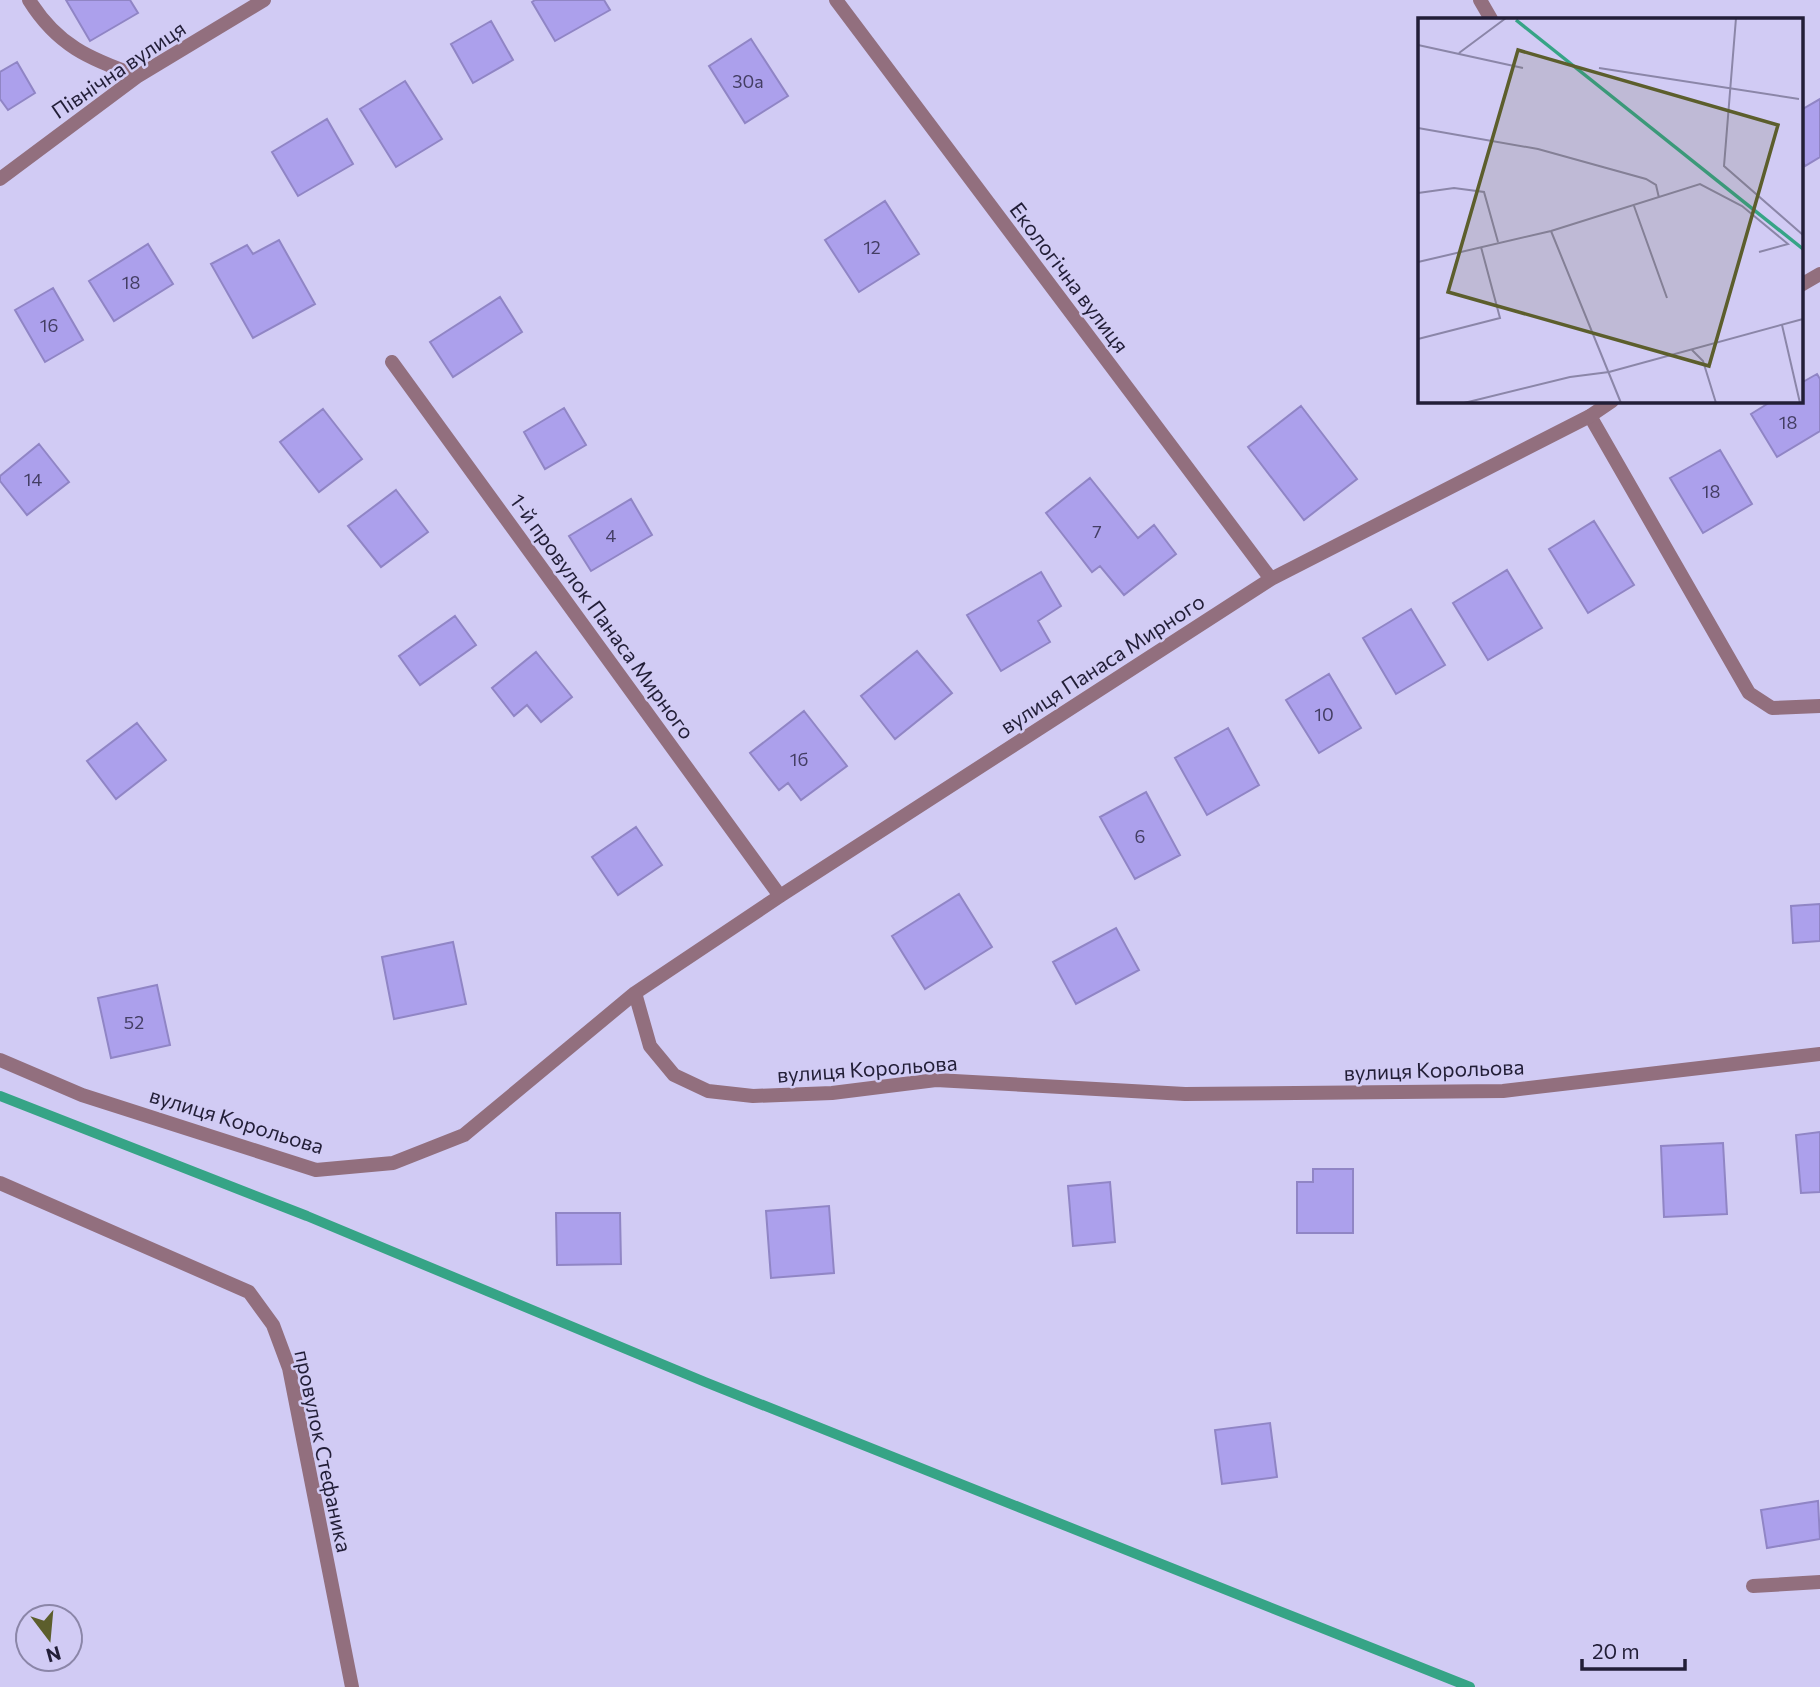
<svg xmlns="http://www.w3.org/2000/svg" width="1820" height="1687" font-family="Commissioner,sans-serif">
<rect width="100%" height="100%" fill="#d1cbf4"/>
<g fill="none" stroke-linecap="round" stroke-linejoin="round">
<path stroke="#36a486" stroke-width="10" d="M0,1096L307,1216L705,1382L1470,1687"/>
</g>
<path fill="#aca0ec" stroke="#9085c5" stroke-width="2" d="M66,0H130L138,13L90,41Z
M535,0H604L610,10L555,41L532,2Z
M491,21L513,60L473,83L451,44Z
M751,39L788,96L745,123L709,66Z
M17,62L35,93L8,110L0,99V72Z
M405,81L442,139L396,167L360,109Z
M1820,99V157L1805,166L1801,158V110Z
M327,119L353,164L298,196L272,152Z
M885,201L919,254L859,292L825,240Z
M279,240L315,304L253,338L211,264L247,245L253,254Z
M148,244L173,284L114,321L89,281Z
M53,288L83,340L45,362L15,310Z
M500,297L522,332L453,377L430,342Z
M1817,374L1820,379V431L1777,457L1751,414L1772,401H1801V383Z
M1301,406L1357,479L1304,520L1248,447Z
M564,408L586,445L545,469L524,432Z
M323,409L362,459L319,492L280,442Z
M39,444L69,482L27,515L0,481V476Z
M1720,450L1752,504L1703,533L1670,478Z
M1090,478L1138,538L1154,525L1176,554L1124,595L1100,566L1092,572L1046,513Z
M396,490L428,532L381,567L348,526Z
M631,499L652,535L591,571L569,536Z
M1594,521L1634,585L1588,613L1549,549Z
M1507,570L1542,628L1488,660L1453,603Z
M1041,572L1061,606L1038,621L1050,642L1001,671L967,615Z
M1411,609L1445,665L1396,694L1363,638Z
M455,616L476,645L420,685L399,656Z
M917,651L952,693L895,739L861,696Z
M536,652L572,697L541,722L527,705L514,716L492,688Z
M1329,674L1361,728L1319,753L1286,700Z
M804,711L847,766L801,800L788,783L779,790L750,753Z
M137,723L166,760L116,799L87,761Z
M1228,728L1259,785L1207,815L1175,758Z
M1146,792L1180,855L1135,879L1100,817Z
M636,827L662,865L618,895L592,857Z
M959,894L992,947L925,989L892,936Z
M1820,904V941L1793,943L1791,906Z
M1116,928L1139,970L1076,1004L1053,962Z
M453,942L466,1004L394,1019L382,957Z
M157,985L170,1045L111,1058L98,998Z
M1820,1132V1192L1801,1193L1796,1135Z
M1723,1143L1727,1214L1664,1217L1661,1146Z
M1313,1169H1353V1233H1297V1182H1313Z
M1110,1182L1115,1242L1073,1246L1068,1186Z
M829,1206L834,1273L771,1278L766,1211Z
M556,1213H620L621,1264L557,1265Z
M1270,1423L1277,1477L1222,1484L1215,1430Z
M1818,1501L1820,1539L1767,1548L1761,1510Z"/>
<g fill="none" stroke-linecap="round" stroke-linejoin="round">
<path stroke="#926f7e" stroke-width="14" d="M1590,416L1749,693L1772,708L1820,706"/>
<path stroke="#926f7e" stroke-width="14" d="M29,0C57,45 89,59 138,76
M836,0L1271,579
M1480,0L1491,19
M0,179L138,76L264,0
M1801,285L1820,274
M392,362L780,896
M635,993L650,1046L674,1075L708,1091L753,1096L832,1093L936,1080L1185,1094L1503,1091L1820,1054
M0,1060L82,1095L316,1170L393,1163L464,1135L635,993L780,896L1271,579L1590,416L1612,401
M0,1183L249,1292L273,1325L289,1368L352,1687
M1753,1586L1820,1582"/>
</g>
<g text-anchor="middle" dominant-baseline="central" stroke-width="5" stroke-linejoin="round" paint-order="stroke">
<g font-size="18" fill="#443e64">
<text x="748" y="81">30а</text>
<text x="872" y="247">12</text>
<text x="131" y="282">18</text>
<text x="49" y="325">16</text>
<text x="1788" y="422">18</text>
<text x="33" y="479">14</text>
<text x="1711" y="491">18</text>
<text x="1097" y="531">7</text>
<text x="611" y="535">4</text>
<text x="1324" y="714">10</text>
<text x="799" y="759">1б</text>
<text x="1140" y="836">6</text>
<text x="134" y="1022">52</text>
</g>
<g font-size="21" fill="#221e37" stroke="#d1cbf4">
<text transform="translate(118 69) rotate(-34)">Північна вулиця</text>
<text transform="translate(1070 277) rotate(53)">Екологічна вулиця</text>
<text transform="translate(603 616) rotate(54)">1-й провулок Панаса Мирного</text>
<text transform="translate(1102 663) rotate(-33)">вулиця Панаса Мирного</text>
<text transform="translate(867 1068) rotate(-4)">вулиця Корольова</text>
<text transform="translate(1434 1069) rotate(-2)">вулиця Корольова</text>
<text transform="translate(237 1120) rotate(17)">вулиця Корольова</text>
<text transform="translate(324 1451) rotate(78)">провулок Стефаника</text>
</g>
</g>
<g transform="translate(1418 18)">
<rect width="385" height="385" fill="#d1cbf4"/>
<path fill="none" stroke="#36a486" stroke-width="3.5" d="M98,2L385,231"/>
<path fill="none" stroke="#8b86a8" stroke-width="2" d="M318,0L306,148L385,217M0,27L105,50M41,35L88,0M181,50L381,81M0,110L120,131L228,161L238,167L241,180M0,175L36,170L66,174L80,224M216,188L249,280M133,213L203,385M0,244L133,213L282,166L324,188L370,226L341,234M364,307L382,385M0,321L82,300L63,229M274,332L285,343L298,385M46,385L152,359L191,354L385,301"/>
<path fill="#5c5e2c" fill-opacity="0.15" stroke="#5c5e2c" stroke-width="3.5" d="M100,32L360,107L291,348L30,274Z"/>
<rect width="385" height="385" fill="none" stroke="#221e37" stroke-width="3.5"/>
</g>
<g transform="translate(49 1638) rotate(164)"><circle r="33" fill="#d1cbf4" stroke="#8b86a8" stroke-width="2"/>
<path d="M0-5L12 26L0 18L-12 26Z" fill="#5c5e2c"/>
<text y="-10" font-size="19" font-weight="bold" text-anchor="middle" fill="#221e37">N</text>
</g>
<path d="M1582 1659v10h103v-10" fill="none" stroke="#221e37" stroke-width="3.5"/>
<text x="1592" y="1659" font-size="21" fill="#221e37" stroke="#d1cbf4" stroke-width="5" paint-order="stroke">20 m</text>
</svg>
